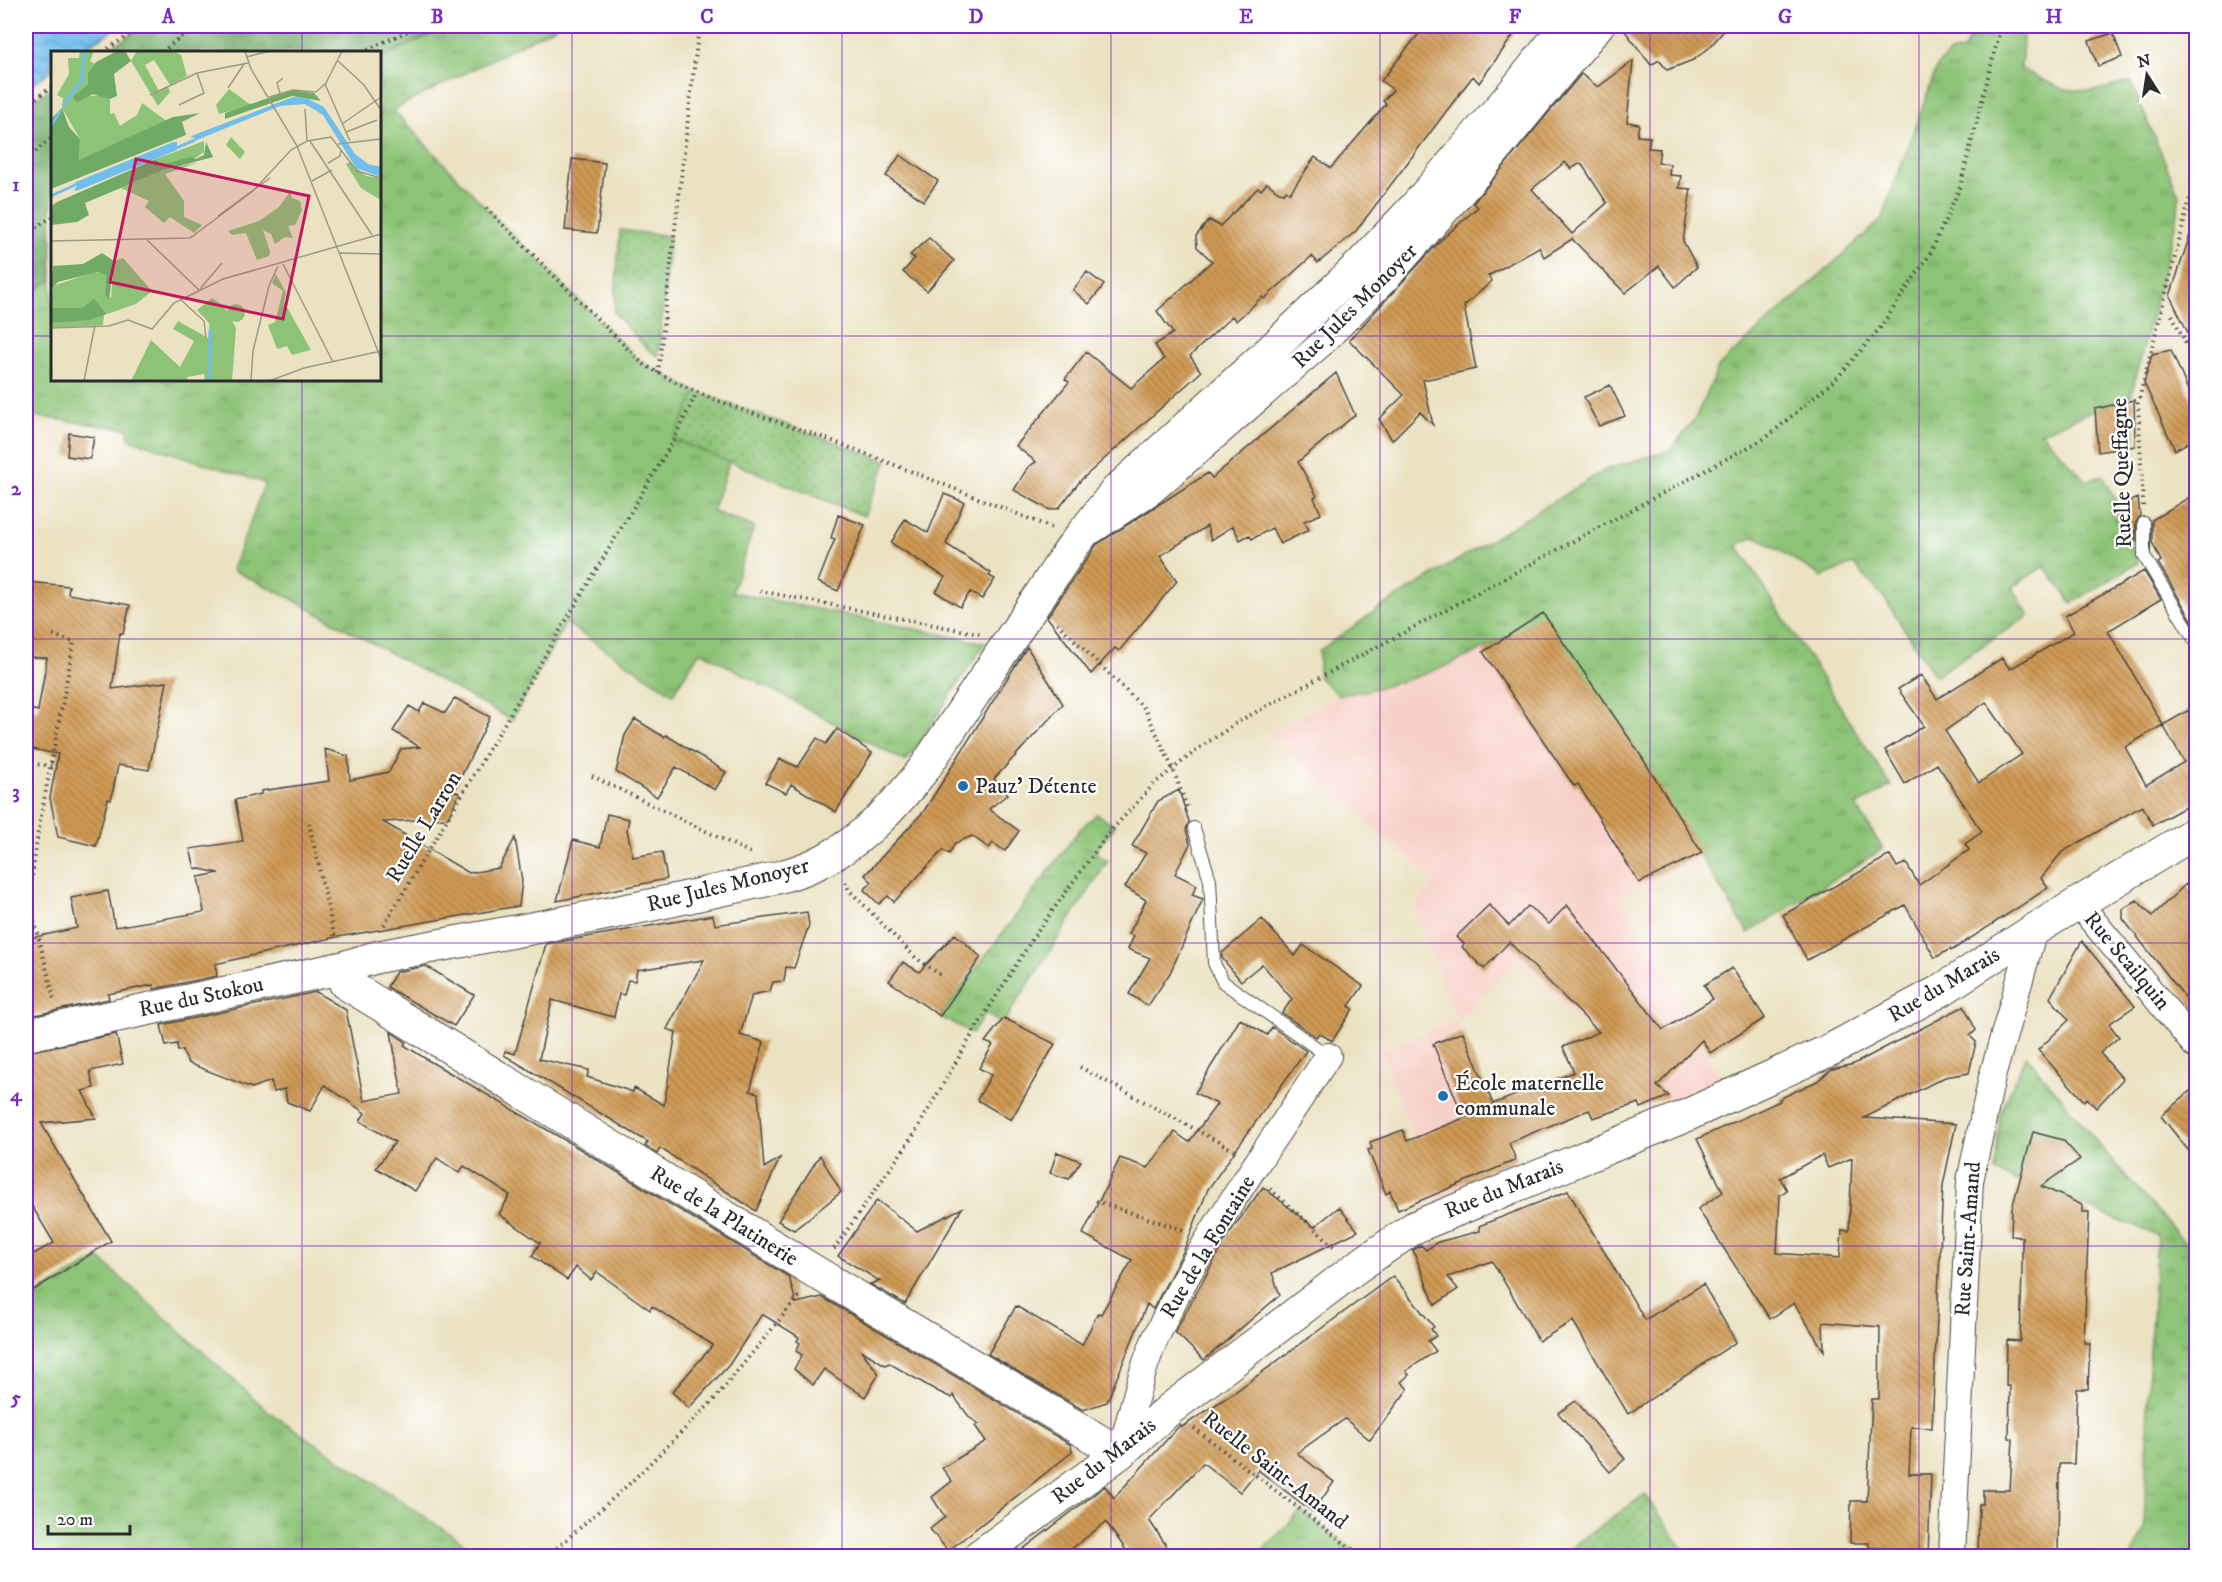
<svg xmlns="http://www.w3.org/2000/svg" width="2222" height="1582" font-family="'IM FELL DW Pica',serif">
<defs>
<pattern id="grass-tufts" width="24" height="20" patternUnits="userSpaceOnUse" patternTransform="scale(1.5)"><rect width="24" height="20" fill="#8cc376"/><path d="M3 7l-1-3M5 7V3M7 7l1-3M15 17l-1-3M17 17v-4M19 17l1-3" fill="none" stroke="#739f61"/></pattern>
<pattern id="forest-crowns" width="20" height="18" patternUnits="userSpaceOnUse" patternTransform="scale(1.5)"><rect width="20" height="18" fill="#71a967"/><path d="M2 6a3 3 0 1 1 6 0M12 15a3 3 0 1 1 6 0" fill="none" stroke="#5d8a55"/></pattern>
<pattern id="garden-dots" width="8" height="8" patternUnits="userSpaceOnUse" patternTransform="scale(1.5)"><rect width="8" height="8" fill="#8cc376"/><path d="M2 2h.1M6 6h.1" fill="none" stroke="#739f61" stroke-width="1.8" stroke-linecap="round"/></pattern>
<pattern id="water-waves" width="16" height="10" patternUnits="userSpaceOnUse" patternTransform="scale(1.5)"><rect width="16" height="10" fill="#71bdeb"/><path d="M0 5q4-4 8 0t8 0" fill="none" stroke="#5d9abf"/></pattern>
<pattern id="building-back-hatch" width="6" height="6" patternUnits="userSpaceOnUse" patternTransform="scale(1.5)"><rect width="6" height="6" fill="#cf9a54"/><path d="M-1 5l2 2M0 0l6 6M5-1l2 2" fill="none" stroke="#a87e46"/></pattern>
</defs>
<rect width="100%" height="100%" fill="#fff"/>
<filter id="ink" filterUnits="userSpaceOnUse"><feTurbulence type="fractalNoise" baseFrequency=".0167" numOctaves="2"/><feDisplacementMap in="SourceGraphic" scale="12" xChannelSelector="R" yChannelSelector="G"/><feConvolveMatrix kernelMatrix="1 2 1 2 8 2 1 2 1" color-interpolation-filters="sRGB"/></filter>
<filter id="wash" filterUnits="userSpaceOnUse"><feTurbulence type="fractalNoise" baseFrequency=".008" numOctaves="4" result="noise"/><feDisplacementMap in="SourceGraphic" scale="24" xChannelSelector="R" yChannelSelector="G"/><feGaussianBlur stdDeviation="1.35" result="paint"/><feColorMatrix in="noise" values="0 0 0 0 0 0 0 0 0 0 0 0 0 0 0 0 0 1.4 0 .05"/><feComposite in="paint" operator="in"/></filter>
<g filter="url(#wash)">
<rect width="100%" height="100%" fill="#ebe2c2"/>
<path fill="#f7d1c8" d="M1540,619L1638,754L1703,858L1618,896L1692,1014L1685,1019L1734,1095L1683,1117L1517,960L1457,1022L1521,1182L1443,1214L1380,1051L1457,1021L1414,908L1435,881L1269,734L1339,695L1376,690Z"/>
<path fill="url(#grass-tufts)" stroke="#5c7750" stroke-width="1.5" d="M449,26H557L393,110L486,208L642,363L697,392L674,439L730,460L712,511L754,527L732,592L985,643L906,762L700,651L673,694L566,623L512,720L290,598L232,570L265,483L129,439L128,429L26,415V297L52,279V380H380V58Z
M1974,26H2024L2021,69L2062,89L2093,91L2131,82L2179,195L2178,214L2131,396L2041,432L2086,481L2103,476L2119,507L2111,512L2125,532L2138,563L2072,603L2044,566L2012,587L2029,616L1935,676L1882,595L1853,564L1822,577L1756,536L1737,545L1891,786L1856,806L1883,849L1748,933L1638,754L1540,619C1477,655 1411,686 1339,695L1319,678V651L1381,607L1605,470L1671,450L1696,417L1719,366L1881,220L1938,65L1950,53L1964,50Z
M1097,814L1115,826L1095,852L1108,861L1002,1025L985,1013L973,1033L940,1017L1080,829Z
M2026,1055L2111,1159L2196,1255V1556H2131L2144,1530L2149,1368L2157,1235L1995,1172L2000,1114Z
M99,1258L269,1412L483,1556H30L26,1513V1301Z
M1301,1511L1361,1556H1257Z"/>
<path fill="url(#forest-crowns)" stroke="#4e6a49" stroke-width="1.5" d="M143,26H449L380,58V52H103Z
M52,87V279L26,297V105Z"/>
<path fill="url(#garden-dots)" stroke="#5c7750" stroke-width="1.5" d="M620,230L670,236L658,356L645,347L614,312Z
M697,392L887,461L864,516L673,439Z
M1645,1494L1688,1556H1559Z"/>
<path fill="url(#water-waves)" stroke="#4e748b" stroke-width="1.5" d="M26,26H119L79,52H52V70L26,88Z"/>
<g id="blocks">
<path fill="url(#building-back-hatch)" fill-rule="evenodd" d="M1425,26H1520L1479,83L1473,76L1356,231L1318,263L1312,256L1264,299L1262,297L1236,321L1232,316L1190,356L1201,372L1081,480L1059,508L1050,510L1014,490L1028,467L1036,462L1016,446L1069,382L1065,379L1086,352L1131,388L1164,359L1155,345L1173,333L1157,311L1212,261L1197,247L1196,236L1209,220L1220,226L1258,188L1261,190L1267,183L1279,192L1284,193L1286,190L1290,193L1315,157L1331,168L1386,104L1383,101L1393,90L1381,81Z
M1621,26H1728L1709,48L1693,60L1667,70L1659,60L1651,65Z
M2113,33L2122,57L2098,66L2089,41Z
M1633,61L1627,122L1639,124L1637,136L1650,137L1648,148L1660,149L1658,163L1670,164L1669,175L1681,176L1679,188L1691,189L1683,241L1697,267L1675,287L1659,266L1625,293L1572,239L1544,257L1539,247L1488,276L1492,281L1464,306L1476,369L1423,380L1433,425L1420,412L1392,440L1379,419L1404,395L1349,340L1441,240L1478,207L1473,203L1581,74L1598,87ZM1565,162L1571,169L1581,163L1607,203L1572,234L1532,189Z
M900,155L938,181L924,201L886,176Z
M572,159L605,163L597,233L565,230Z
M2192,229L2196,230V349L2170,296Z
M929,238L954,261L927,291L903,272L915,258L910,255Z
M1087,272L1104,285L1089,304L1073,290Z
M2171,350L2196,409V438L2175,450L2144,383L2152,354Z
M1336,373L1355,415L1298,462L1317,496L1314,498L1321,514L1304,521L1309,530L1280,544L1272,528L1252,539L1249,535L1240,540L1233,526L1211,540L1207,526L1160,556L1177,581L1119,651L1115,648L1091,674L1047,617L1097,544L1208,473L1212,478Z
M1610,385L1625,416L1599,426L1584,397Z
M2134,400L2135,446L2098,452L2095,409Z
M69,433L94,437L90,459L67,456Z
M2196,493V627L2158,563L2161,561L2152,542V520Z
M944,494L964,502L946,544L991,573L989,576L995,579L982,599L970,592L960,607L936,592L945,577L891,543L905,519L928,533Z
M2138,498L2140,516L2136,522V541L2111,508Z
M838,515L865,525L838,591L818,582L835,539L831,538Z
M2144,571L2161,599L2108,631L2163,725L2125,747L2146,785L2184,762L2163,725L2196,706V801L2153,825L2142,806L2062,852L2041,878L2048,888L1951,951L1950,949L1935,958L1905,905L1807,960L1783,915L1890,855L1897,867L1906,863L1919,885L1969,850L1965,844L1982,832L1937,764L1905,784L1885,750L1924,726L1898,689L1921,675L1937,699L2002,658L2010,669L2074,632L2065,616ZM1986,702L2022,754L1979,783L1945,731Z
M26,582L69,586L68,594L130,605L123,634L120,633L112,689L167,682L149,770L118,765L111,800L108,799L96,846L58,837L50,798L58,754L26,748V708L38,711L47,658L26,657Z
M1543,613L1636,748L1702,853L1639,883L1578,784L1574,786L1483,652Z
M1027,647L1063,704L994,779L1008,794L989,809L1019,831L1005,851L993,843L989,848L972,836L955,843L949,854L943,850L894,902L888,896L879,904L864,890L872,882L865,875L924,811Z
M455,698L490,717L454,791L459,793L448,818L383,822L469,873L499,868L515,838L522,881L519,906L332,938L259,954L215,964L217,976L154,989L153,985L108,994L109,999L26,1017V939L77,928L71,898L108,891L115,927L204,912L198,877L219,873L195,868L190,849L243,841L235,800L261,794V791L329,781L325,749L348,756L350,780L389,772L401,749L420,747L393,731L409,706L419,712L424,703L445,713Z
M635,719L664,737L666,735L726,772L715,790L676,767L657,797L616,772L625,735Z
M837,729L872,753L836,812L791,784L786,793L765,783L780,759L798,767L817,738L826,744Z
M1179,790L1189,822L1186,830L1190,844L1175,874L1197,885L1192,895L1203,899L1170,973L1148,1006L1129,994L1150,958L1128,949L1134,936L1129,934L1146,900L1125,887L1146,853L1132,846L1158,801Z
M607,814L629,819L627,830L633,857L662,852L667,879L557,901L573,840L600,847Z
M2186,884L2196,895V1011L2123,919V909L2137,900L2152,916Z
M1489,905L1509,926L1528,906L1549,924L1567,905L1663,1030L1713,999L1704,985L1732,968L1765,1018L1710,1053L1702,1040L1657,1086L1669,1096L1641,1108L1639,1103L1593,1118L1589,1110L1532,1133L1509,1143L1516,1160L1398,1210L1390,1191L1386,1194L1368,1150L1372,1149L1370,1142L1403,1130L1407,1141L1464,1118L1433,1044L1463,1032L1493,1104L1574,1072L1563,1047L1599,1032L1509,942L1484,969L1462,947L1464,944L1456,937Z
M807,912L809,925L794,968L786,967L784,981L773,982L770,991L752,995L740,1035L764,1042L750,1091L758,1093L764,1168L780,1158L756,1211L660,1148L657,1154L645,1146L648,1142L504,1055L505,1051L515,1054L546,944L713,915L715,925ZM704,960L667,1029L676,1032L664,1105L634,1088L633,1092L587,1077L589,1070L539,1059L552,1000L614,1017L619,994L624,995L628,980L635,981L637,970Z
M1262,919L1295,956L1303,945L1363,986L1349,1006L1353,1009L1332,1041L1319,1033L1316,1037L1282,1013L1292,999L1262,964L1241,981L1222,958V953Z
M955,934L981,957L940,1016L889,981L903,962L919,972Z
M2082,941L2135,1006L2109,1024L2119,1037L2100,1053L2123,1079L2096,1108L2087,1098L2084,1101L2038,1050L2069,1020L2050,998Z
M426,966L474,995L454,1026L387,987L396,972Z
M316,992L346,1010L364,1101L402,1094L391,1032L406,1042L404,1045L426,1059L575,1146L789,1277L796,1303L822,1297L1071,1445L1072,1452L948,1551L930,1529L945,1517L932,1497L952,1481L942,1468L986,1441L975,1426L979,1424L970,1418L953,1395L952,1398L937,1391L889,1363L885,1365L861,1350L879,1374L865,1397L824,1369L813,1385L794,1369L802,1355L796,1351L800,1343L797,1341L799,1337L762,1314L729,1365L689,1408L672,1392L713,1345L652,1306L650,1310L597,1272L591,1280L576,1267L567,1280L532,1256L540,1243L499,1214L510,1195L464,1166L459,1173L437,1158L415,1191L376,1168L395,1142L360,1121L365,1113L325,1085L310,1111L287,1102L285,1089L274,1092L271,1081L252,1088L188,1063L182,1050L178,1051L177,1044L166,1046L161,1025Z
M1964,1006L1976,1030L1970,1036L1976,1042L1969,1073L1945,1077L1864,1118L1956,1124L1943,1185L1932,1428L1911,1427L1909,1474H1931L1928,1557H1884V1548L1869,1547V1543H1850L1851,1501H1867L1872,1399H1879L1880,1327L1823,1322L1824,1351L1794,1303L1770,1319L1698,1209L1723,1192L1697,1139L1780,1101L1779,1099L1817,1081L1832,1069L1854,1064ZM1822,1155L1828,1168L1852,1158L1849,1231L1842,1230L1840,1258L1777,1253L1780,1195L1787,1190L1780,1178Z
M1004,1018L1055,1044L1011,1120L977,1100L991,1075L979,1068L993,1045L985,1042Z
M1240,1019L1267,1035L1272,1027L1306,1051L1208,1189L1184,1250L1153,1309L1147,1304L1107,1402L1083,1410L988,1354L1016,1306L1082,1345L1098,1313L1101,1314L1132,1260L1083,1234L1120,1158L1148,1168L1175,1132L1189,1142L1217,1104L1195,1093Z
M116,1034L123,1064L90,1071L94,1088L82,1091L96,1118L41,1123L111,1241L26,1295V1258L54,1243L26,1196V1052Z
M2196,1086V1160L2161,1116Z
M2033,1132L2063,1140L2080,1159L2041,1186L2082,1205V1212H2089L2084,1343H2090L2088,1389H2077L2074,1464H2059L2058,1557H1978L1979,1504H1983V1490H2010L2013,1439L2009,1438L2010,1386H2006L2007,1340L2020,1341L2022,1267V1237L2011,1236L2012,1208Z
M1057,1152L1081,1161L1069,1179L1050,1173Z
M820,1155L841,1192L794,1230L778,1221Z
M1263,1187L1314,1227L1339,1207L1358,1231L1272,1273L1280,1295L1204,1360L1175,1332L1228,1235Z
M1568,1191L1645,1320L1703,1284L1736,1342L1628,1414L1573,1321L1539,1341L1492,1261L1448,1277L1458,1289L1435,1305L1413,1250L1421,1245L1426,1250L1438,1242L1480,1231L1479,1226Z
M877,1200L917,1231L962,1208L905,1304L870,1284L880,1281L838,1256Z
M1393,1276L1434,1327L1431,1329L1436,1336L1428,1341L1436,1351L1406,1371L1409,1375L1401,1382L1408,1389L1370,1440L1345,1419L1297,1453L1334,1482L1313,1512L1258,1470L1240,1492L1203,1463L1149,1520L1174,1557H1131L1106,1522L1061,1557H1013L1105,1486L1114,1498L1180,1425L1182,1427L1235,1392Z
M1576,1401L1625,1459L1610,1472L1558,1413Z"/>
</g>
</g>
<g filter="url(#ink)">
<use href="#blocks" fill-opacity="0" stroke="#484642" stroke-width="1.5"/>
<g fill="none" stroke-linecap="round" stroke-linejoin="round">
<g stroke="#484642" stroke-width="14">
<path id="service" d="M2144,523V556L2196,642
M1194,828L1210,880L1214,963L1223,982L1328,1056"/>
</g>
<g stroke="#484642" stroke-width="28">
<path id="minor" d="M1093,530L1152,491L1320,345L1389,276L1485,167L1601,26
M2079,904L2196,1046
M1120,1453C1132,1414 1140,1372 1157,1335C1202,1236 1269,1148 1328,1056
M1952,1556L1970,1181L1992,1077L2034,930"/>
</g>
<g stroke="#484642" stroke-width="34">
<path id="tertiary" d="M341,968L345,983L817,1273L1120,1453
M26,1035L341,968L377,957C486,936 598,918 706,893C743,885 791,878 824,860C866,838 895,805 924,769L1072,547L1116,491L1272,349L1362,263L1415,207L1516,89L1566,26
M979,1556L1120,1453L1170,1409L1357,1267L1415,1227L1683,1117L1832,1049L1940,991L2034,930L2196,832"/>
</g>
<path stroke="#484642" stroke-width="4" stroke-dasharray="1.5 4.5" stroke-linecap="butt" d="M103,52L143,26
M162,52L194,26
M362,52L419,26
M26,105L52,87
M26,159L52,138
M486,208L642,363C695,397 759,415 819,436C897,465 975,497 1052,528
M26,234L52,217
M2172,315L2190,352L2196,358
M658,373L699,26
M2143,506L2138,403L2190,198L2196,188
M760,591L980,634
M1057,623L1145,709L1173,769L1188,810
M53,635L74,642L38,832L29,899L54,999
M26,763L52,766
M592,776L751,853
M309,823L335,939
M845,882L849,890L916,958L942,976
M384,925L672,443L697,392
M1080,1067L1235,1151
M1270,1189L1336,1248
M1096,1201L1183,1230
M834,1249L913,1136L973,1033L1035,935L1107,835L1155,783L1202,746L1243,719L1767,437L1838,377L1880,328L1930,254L1960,187L2001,26
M1194,1428L1361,1556
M548,1556L627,1486L712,1402L799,1296"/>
<use href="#service" stroke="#fff" stroke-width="12"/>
<use href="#minor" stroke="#fff" stroke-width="26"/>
<use href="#tertiary" stroke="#fff" stroke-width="32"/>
</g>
</g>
<path fill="none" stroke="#7b2cbf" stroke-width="1.5" stroke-opacity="0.55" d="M302,26V52M572,26V1556M842,26V1556M1111,26V1556M1380,26V1556M1650,26V1556M1919,26V1556M26,336H52M380,336H2196M302,380V1556M26,639H2196M26,943H2196M26,1246H2196"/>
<g fill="#1f6fb2" stroke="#fff" stroke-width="2">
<circle cx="963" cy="786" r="6"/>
<circle cx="1443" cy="1096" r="6"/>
</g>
<g text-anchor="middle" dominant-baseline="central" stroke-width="4.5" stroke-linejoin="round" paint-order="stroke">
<g font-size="22" fill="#2b2b2b" stroke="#fff">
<text transform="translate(1355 306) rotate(-45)">Rue Jules Monoyer</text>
<text transform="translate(2122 473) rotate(-92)">Ruelle Queffagne</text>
<text transform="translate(424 827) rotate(-59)">Ruelle Larron</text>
<text transform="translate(728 885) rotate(-14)">Rue Jules Monoyer</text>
<text transform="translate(2127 961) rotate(50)">Rue Scailquin</text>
<text transform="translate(1944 985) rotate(-31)">Rue du Marais</text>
<text transform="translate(201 997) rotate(-12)">Rue du Stokou</text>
<text transform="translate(1504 1189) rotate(-22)">Rue du Marais</text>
<text transform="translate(724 1216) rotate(32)">Rue de la Platinerie</text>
<text transform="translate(1968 1239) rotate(-86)">Rue Saint-Amand</text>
<text transform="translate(1208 1247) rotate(-59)">Rue de la Fontaine</text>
<text transform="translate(1104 1461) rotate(-38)">Rue du Marais</text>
<text transform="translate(1275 1470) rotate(38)">Ruelle Saint-Amand</text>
</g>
<g font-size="22" fill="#2b2b2b" stroke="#fff" text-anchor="start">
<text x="975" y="786">Pauz' Détente</text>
<text x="1455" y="1083">École maternelle<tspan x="1455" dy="25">communale</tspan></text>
</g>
</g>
<g transform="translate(51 51)">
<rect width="330" height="330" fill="#ebe2c2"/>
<path d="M29,0H43L39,10L44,13L37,22V33L21,46L52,44L59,48V63L63,62L69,75L86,64L91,52L117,71L28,109L29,88L11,57L12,47L6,44L18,23L17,7H28ZM86,0H123L130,4L136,25L119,34L103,9L94,14L108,40L117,35L119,41L107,55L80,10ZM178,38L200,54L168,63L165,54ZM180,86L194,101L189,108L175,94ZM153,90V101L143,108L111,114L105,108ZM148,111L114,123L133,150V166L151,174L143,182L119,166L113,172L94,156L98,150L70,137L110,120ZM299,111L315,125L330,127V149L310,137L295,113ZM239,141L241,147L249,150L251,159L244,174L237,175L242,187L234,186L224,193L220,183L212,179L219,200L218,205L206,209L195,182L181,184L177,180L208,170L228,156ZM72,207L101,240L85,253L56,263L43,247L31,257H0L2,235L43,221L55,223L54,244L60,247L63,210ZM225,223L235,242L233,251L260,299L241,304L236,295L226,298L217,274L224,271L232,240L221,232ZM161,247L173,255L185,277L181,330H154L153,323L136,326L137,330H80L100,289L129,316L143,290L122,278L127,270L159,288L158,272L146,259ZM53,264L52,274L0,277L1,272Z" fill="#8cc376"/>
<path d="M66,0H74L80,10L63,23L66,45L59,48L42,43L26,51L21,46L37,33V22L45,11ZM240,39L263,42L270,50L241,45L174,68V62ZM11,57L18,76L29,88L28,109L122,66L149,62L131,71L135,84L0,138V68ZM155,91L162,106L110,120L34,152L38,164L26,171L0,174V155L6,151L105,108L111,114L139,106L145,108L153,104ZM51,202L63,210L58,249L54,244L55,224L46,221L7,231L0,238L2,215L32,213ZM43,247L56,263L38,269L0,272V257H31Z" fill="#71a967"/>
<path d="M176 262a9 9 0 1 1 18 0a9 9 0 1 1-18 0Z" fill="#8cc376"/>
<path d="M242,46L255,47L273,56L304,103L317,113L330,116V126L305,117L272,64L254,53L229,55L141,91L144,87L139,86L143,84ZM122,91H126V99L28,139L23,140L26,134L21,136L25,131Z" fill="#71bdeb"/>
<path fill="none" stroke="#71bdeb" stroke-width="3" d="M12,55L31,29L33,0M0,75L10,59M125,97L144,89M0,145L24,134M158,330L159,278"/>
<path fill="none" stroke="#9e9986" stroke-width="1.5" d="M194,0L200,18L246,95L330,308M195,6L219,0M287,10L313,34L330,59M274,33L299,90M177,37L193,13M229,42L226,32L232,27M99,44L146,22L197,12M218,46L242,39L265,41L275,32L291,0M128,54L153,42L146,22M254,58L256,90M291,73L330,46M295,81L326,69M259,90L321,184M287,93L330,88M277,112L289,105L290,99M261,130L281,119M167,165L219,127M96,189L148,239M0,190L139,187L202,140L240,99L256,90L280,86L306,120L330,127M289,202L330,203M232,213L282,311M149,238L171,212M129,248L153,270L155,287M0,277L58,275L77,269L101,278L123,252L172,228L330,183M33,330L44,274M200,330L202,300L218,235L227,215M218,330L253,317L330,300"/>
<path fill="#c2185b" fill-opacity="0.15" stroke="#c2185b" stroke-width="3" d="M85,108L258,145L232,268L59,231Z"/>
<rect width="330" height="330" fill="none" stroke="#2b2b2b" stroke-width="3"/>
</g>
<rect width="2222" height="1582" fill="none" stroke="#fff" stroke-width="66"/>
<g transform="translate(2147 75) rotate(348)" stroke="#ffffff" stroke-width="4.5" paint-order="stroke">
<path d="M0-4.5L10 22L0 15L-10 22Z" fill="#2b2b2b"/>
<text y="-9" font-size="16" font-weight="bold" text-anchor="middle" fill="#2b2b2b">N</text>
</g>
<path d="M48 1525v9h82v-9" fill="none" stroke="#2b2b2b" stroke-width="3"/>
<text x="57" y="1525" font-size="18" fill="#2b2b2b" stroke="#ffffff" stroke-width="4.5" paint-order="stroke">20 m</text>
<rect x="33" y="33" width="2156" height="1516" fill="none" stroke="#7b2cbf" stroke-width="2"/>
<g font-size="20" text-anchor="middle" font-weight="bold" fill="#7b2cbf">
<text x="168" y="23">A</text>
<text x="437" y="23">B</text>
<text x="707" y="23">C</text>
<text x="976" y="23">D</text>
<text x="1246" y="23">E</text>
<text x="1515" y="23">F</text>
<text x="1785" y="23">G</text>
<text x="2054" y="23">H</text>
<text x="16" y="191">1</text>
<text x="16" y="495">2</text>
<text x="16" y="798">3</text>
<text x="16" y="1101">4</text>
<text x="16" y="1404">5</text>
</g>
</svg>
